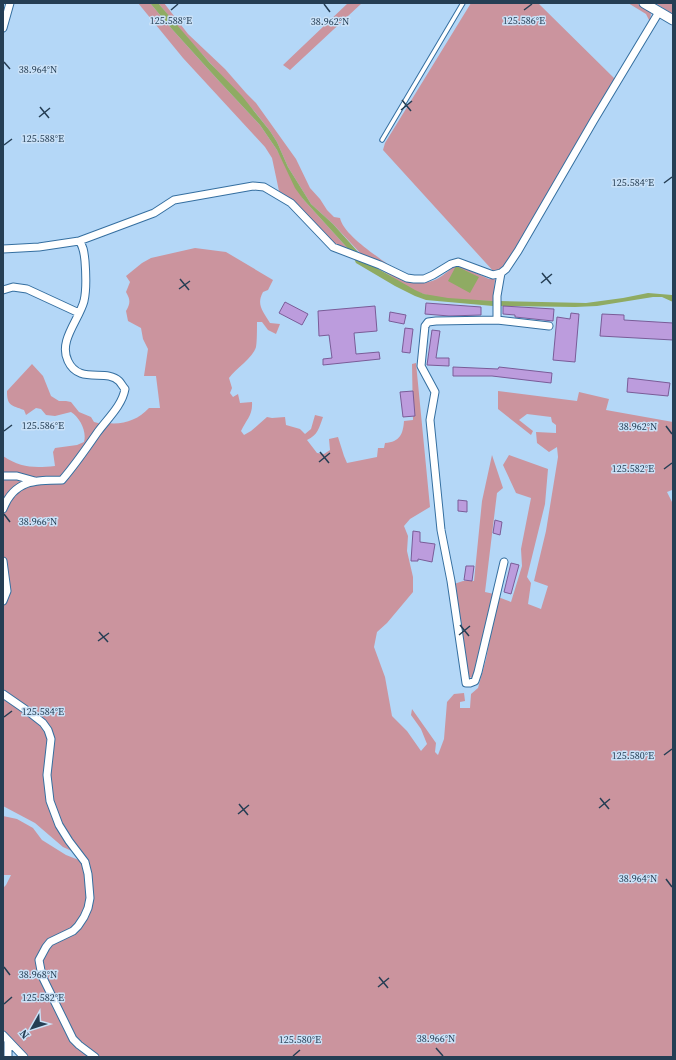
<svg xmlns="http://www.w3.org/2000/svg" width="676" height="1060" font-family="'Source Serif 4',serif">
<rect width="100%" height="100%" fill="#b4d7f7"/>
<path fill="#cb949e" d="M138,3H150L171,28L218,80L260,125L277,150L303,199L351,252L333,245L291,199L279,191L272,158L265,147L183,58Z
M158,3H164L188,34L225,69L246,93L256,103L296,159L310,188L320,199L327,210L334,217L340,218C344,237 385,261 401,274L363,256L333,224L311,204L288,167L277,142L270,131L255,112L190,41Z
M348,3H362L290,70L283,65Z
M471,3H538L614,78L617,77L507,265L495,273L383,150L385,143Z
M628,3H636L651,12L650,22L646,14Z
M655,3H673V14Z
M195,248L226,252L273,280L268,290L263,292C256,305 263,311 270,323L280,324L276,334L268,330L262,322H257C257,329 257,342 256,347C253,358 236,368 229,378L232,388L230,393L233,397L238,394L240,403L252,402C253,415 246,420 241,431L244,435L251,431L267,417L272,418L285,417L286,425L300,429L305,434L311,429L315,415L323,417C319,428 318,435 307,440L317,453L324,454L330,450L329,439L338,437L344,456L347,463L377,457L378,448H384L385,443C400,442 403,434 404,421L413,420L412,364L416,363L430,507L410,519L404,526L408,536L407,551L413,577V592L387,623L377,632L374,647L385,677L392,716L407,731L421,751L427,744L421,729L411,715L412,709L436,743L435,752L438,755L444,739L447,702L454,694L464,693L465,701L460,702V708H470L471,694L478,688L486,659L498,597L511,602L522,566L521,549L531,498L516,493L503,465L509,455L548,469L545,504L527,577L531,583L528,604L541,609L548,586L534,581L546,531L558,457L557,447L549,452L537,443L536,432L556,433V425L552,422L551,417L527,414L519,420L533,431L531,435L498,409V391L577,401L579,392L609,399L606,410L673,422V486L672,490L667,492L673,504V1057H98L75,1038L44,976L41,960L47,948L85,918L90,874L61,825L49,790L50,729L3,691V603L5,601L3,514L6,506L11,497L25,486L63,481L107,423C123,425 138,420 149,408H160L156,376H144L148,349L143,339L141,328L128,321L126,311C131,303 130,299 126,292L130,282L126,276L142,263L151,258Z
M458,265L489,279H495L493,301C468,300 439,301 415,291C402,285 390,275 378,268C397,277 416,289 437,279C445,275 450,268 458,265Z
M32,364L43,376L51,396L59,401H66L71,402L79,412L91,417L94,422L102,424L61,478L35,479L3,473V456C21,468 34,468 55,466L53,452L55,448L77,445L84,442C87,431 80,418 71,412L55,416L46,415L41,409L36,408L26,415L24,410C11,405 7,406 7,391Z
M492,455L503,488L497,493L485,592L494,594L475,673L473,678L469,677L466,672L454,584L463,581H474L482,501Z
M3,477L19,478L21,481V484L3,504Z
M3,696L41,724L49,740L46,790L76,853L63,847L35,823L3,806Z
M3,816L17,819L33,828L42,840L66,855L84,862L88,897L86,907L77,925L58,936L37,960L72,1040L91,1057H26L3,1033V888L6,885L11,875H3Z"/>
<path fill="#8fab63" d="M150,3H158L209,62L242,96L270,131L277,142L288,167L311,204L333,224L368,263L415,290L424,294L448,298L493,301V306L426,300L415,296L395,286L356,263L351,252L303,199L295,188L277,150L260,125L218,80L171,28Z
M456,266L479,277L470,293L448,281Z
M648,293L672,295L673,302L662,297H653L597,306L575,307L499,306V301L586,303L623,298Z"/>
<path fill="#bc9cdd" stroke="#7a5c98" d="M285,302L308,314L302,325L279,313Z
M426,303L481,307V315L449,316L425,314Z
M375,306L377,331L354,333L356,354L379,352L380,359L323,365V359L332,358L329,335L319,336L318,311Z
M503,306L554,309L553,321L515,317V315L503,314Z
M390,312L406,315L404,324L389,321Z
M571,313L579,314L575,362L553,360L557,317L570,319Z
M602,314L624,315V320L673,323V340L600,336Z
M405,328L413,329L410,353L402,352Z
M432,330L440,331L436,358H449V366L427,365Z
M453,367L498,369L499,367L552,373L551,383L492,376H453Z
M628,378L670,383L668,396L627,392Z
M413,391L415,416L403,417L400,392Z
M458,500L467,501V512L458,511Z
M495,520L502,522L500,535L493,533Z
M413,531L420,532V542L435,544L432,562L418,559V561H411Z
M511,563L519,565L511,594L504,592Z
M466,566H474L472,581L464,580Z"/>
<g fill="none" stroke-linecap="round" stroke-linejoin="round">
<g stroke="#356fa0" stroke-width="5.5">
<path id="lane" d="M382,140L463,3"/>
</g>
<g stroke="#356fa0" stroke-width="9">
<path id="street" d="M3,28L10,3
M79,241L154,213L174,200L253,186L264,187L291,203L333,247L380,265L407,278L414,279H424L433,275L451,264L458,262L493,275L501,273L506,269L518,251L594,120L659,12
M3,249L39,247L79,241C84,247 84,253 85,261C86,274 87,288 84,301C79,320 58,341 68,361C79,385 106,368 119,381C121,383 123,387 125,389C122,406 107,419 97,433C86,449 75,465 62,480C35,480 14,480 3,509
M3,290L13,287L27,289L79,313
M497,320V296L501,273
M3,476H17L35,481
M3,561L7,591L3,601
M504,562L478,672L475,681L470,683H466L451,581L441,530L430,420L435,392L421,366L425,326L428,322L436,321L497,320L549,326
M3,694L29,712L43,723L48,730L51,739L47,775L50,801L59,825L69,841L85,862L88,874L90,898L88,908L84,917L78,926L73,931L50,942L46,947L39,960L42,976L73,1039L79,1045L95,1057
M3,1035L24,1057
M8,1057V1041"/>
</g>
<g stroke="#356fa0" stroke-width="11">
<path id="secondary" d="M644,3L673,20"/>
</g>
<use href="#lane" stroke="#fff" stroke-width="3.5"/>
<use href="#street" stroke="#fff" stroke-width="7"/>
<use href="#secondary" stroke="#fff" stroke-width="9"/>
</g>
<path fill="none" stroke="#253e54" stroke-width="1.5" d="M324,4L330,12M171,10L178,4M524,10L532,4M4,62L10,69M402,100L411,111M40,107L49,118M401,110L412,101M39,117L50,108M4,145L12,139M664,183L672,177M542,273L551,284M180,279L189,290M541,283L552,274M179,289L190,281M666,426L672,434M4,431L12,425M320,452L329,463M319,462L330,453M664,469L672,463M4,514L10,522M460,625L469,636M99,632L108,642M459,635L470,626M98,641L109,633M4,717L12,711M664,755L672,749M600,798L609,809M239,804L248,815M599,808L610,799M238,814L249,805M666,879L672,887M4,967L10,975M379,977L388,988M378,987L389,978M4,1004L12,997M436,1048L443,1056M293,1056L300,1050"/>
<g font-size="10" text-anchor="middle" fill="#253e54" stroke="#cbe2f8" stroke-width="3" stroke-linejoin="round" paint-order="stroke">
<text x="171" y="24">125.588°E</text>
<text x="524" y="24">125.586°E</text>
<text x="330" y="25">38.962°N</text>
<text x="38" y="73">38.964°N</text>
<text x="43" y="142">125.588°E</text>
<text x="633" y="186">125.584°E</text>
<text x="43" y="429">125.586°E</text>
<text x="638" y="430">38.962°N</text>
<text x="633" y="472">125.582°E</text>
<text x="38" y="525">38.966°N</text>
<text x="43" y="715">125.584°E</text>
<text x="633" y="759">125.580°E</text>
<text x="638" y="882">38.964°N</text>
<text x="38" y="978">38.968°N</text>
<text x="43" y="1001">125.582°E</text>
<text x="436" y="1042">38.966°N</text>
<text x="300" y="1043">125.580°E</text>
</g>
<rect width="676" height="1060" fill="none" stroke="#253e54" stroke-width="8"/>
<g transform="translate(32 1028) rotate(231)" stroke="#cbe2f8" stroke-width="3" paint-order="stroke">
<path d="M0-3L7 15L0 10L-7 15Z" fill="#253e54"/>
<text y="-6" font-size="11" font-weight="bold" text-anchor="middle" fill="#253e54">N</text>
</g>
</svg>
